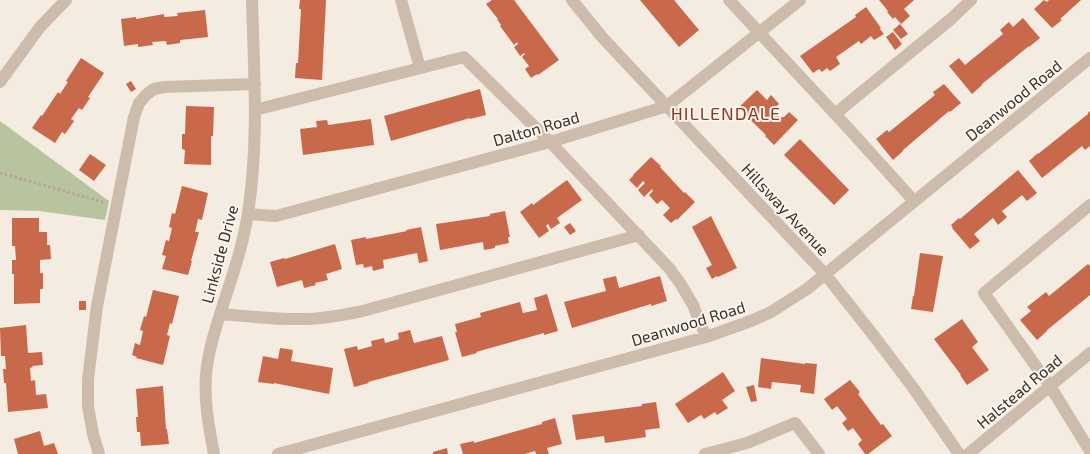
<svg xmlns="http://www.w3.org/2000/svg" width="1090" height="454" font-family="'Exo 2',sans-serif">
<rect width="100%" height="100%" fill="#f4ebe1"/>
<path fill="#b8c4a0" d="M0,121L109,201L105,220L39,211L0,210Z"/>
<path fill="#c8694b" d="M300,0H326L322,80L295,78L296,63H298L301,9H299Z
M492,0H514L559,60L538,75L537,74L531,78L525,69L529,66L522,57L525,54L524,53L520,56L514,47L518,44L517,42L514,45L500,26L501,25L497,19H498L486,4Z
M640,0H674L699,30L679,47Z
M879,0H914L904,9L910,16L901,24L895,17L893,19L887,12L888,11Z
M1044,0L1047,2L1049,0H1081L1060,19L1062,20L1052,28L1034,9Z
M866,7L881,28L880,29L884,34L874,40L871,36L861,44L859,41L836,57L840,64L830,71L827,68L822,72L819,69L813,73L800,56L856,17L855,15Z
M205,10L208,37L180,40V43L167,45L166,41L152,42L153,45L138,47V44L124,46L121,19L136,17V19L164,14V17L178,16L177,13Z
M1023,18L1040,38L1029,47V46L982,84V85L972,94L949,66L959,58L965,65L1003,34L1000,30L1009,22L1013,27Z
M900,24L908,34L901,39L893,30Z
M893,32L902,44L895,50L886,37Z
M81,58L104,73L88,97L90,98L82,110L79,108L71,119L74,121L65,134L62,132L55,143L32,128L41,115L42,116L58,92L60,94L68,82L66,81Z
M131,81L136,89L131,92L126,84Z
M944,84L961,103L950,112L949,111L903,150V151L893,160L876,139L887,130L889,132L935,95L933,92Z
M480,89L486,115L470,119V118L391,141L384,116Z
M757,90L767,100L771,95L779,104L772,110L780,118L782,117H784L789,112L798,120L774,145L765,136L766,135L738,108Z
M186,106L214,107L213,136H211V165L184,164L185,150L182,149V134H185Z
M1090,111V146L1085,150L1082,146L1042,178L1029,161L1038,153V154L1088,114V113Z
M371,119L374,145L303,155L300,129L317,127L316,121L327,120L328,125Z
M800,139L849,190L834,205L784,155Z
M90,154L106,165L94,181L79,170Z
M651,157L661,166L660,167L684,193L685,192L695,202L677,220L676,219L671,223L663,215L670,208L662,200L657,204L649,195L653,191L652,189L644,197L638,190L645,183L643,181L637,188L629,180L633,176V175Z
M1018,170L1037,193L1027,201L1022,195L1002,211L1007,217L998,225L993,218L974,234L980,241L970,249L952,228H953L951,225L959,218L960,219Z
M567,180L582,200L557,218L560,223L551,229L548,224L546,226L549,231L539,238L520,212L532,203L533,205Z
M182,186L208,193L202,220L198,219L195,232H199L191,261H192L188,275L162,269L166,256L162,255L166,240L169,241L172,228L169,227L172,213L175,214Z
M505,211L510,237H508L509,243L495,246V248L484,250L483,242L440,250L436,224L490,216V214Z
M711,216L737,268L718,277L717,276L712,279L706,268L712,265L692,227Z
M12,218H39V232H47V245H50L51,259L40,260V273H43V289H40V303L14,304V274H12V260H16L15,246H12Z
M570,223L576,231L570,235L564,227Z
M421,227L428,261L419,263L417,253L383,260L384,268L373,271L372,266L364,268L363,264L356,265L351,240L366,237V239L407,231L406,230Z
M335,244L342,269L326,274L328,280L315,283L316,285L304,288L302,280L277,287L270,262L284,258L285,259Z
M920,253L943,256L933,312L911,309L913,296H914Z
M1088,264L1090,266V295L1046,331H1047L1037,340L1020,320L1031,311L1027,307L1046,292L1049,296Z
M616,276L619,288L660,276L667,301L651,306V304L572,328L564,302L606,291L603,279Z
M153,290L179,296L172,324L170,323L167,335L170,336L163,365L136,358L137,357L132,355L135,343L140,345L143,331L140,330L144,316L146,317Z
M547,294L558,331L544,335V333L476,352L477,353L462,357L455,332H457L455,324L481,317L480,313L520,302L523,313L537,310L534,298Z
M79,301H86V310H79Z
M962,319L978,342L972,347L989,370L967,385L960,375H961L934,339Z
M26,325L28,353L42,352L43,365L32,366L33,367L30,368L31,381L35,380L36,395L46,394L48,408L8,412L6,383H4L3,369H6L5,356H1L0,328Z
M410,330L414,343L442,336L449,360L368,382L369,383L354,387L344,349L357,346L358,350L372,346L371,341L384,338L385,343L399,339L398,333Z
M280,348L293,350L291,361L333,368L329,394L274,383V384L258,382L263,356L278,359Z
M761,358L805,364V363L817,364L814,394L800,392L801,385L772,382L771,389L758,387Z
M723,372L735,391L722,400L728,408L717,415L715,412L704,419L701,415L688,423L675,404Z
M850,380L860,392L858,394L881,425L883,424L892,436L868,454H865L858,444L862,440L853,428L848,431L842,423L847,419L837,406L832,410L824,399Z
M754,385L757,401L751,402L746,387Z
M163,386L166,429H167L169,444L141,446L140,432H137L136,417H138L136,389Z
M656,402L660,428L645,430L646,437L605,443L604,436L576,440L572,415L642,406V404Z
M555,418L562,444L547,448L549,454H536L535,451L525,454H463L460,444L474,441V443L542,424V422Z
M40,431L44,446L54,443L58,454H18L14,439Z
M447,448L448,454H433V452Z"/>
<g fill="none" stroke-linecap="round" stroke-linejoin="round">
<path stroke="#b9a596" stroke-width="3" stroke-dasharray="2.5 2.5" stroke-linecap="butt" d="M0,173L103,202"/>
<path stroke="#cdbbac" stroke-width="12" d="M401,0L420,68
M572,0L602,37L630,67L825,274L874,336L914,389L959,454
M729,0L849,129L914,201
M0,82L40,27L66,0
M255,110L464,57L550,142L669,268L680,283L693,305L706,337
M835,114L951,19L971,0
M1090,205L984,293L1050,386L1090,451
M248,214L276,216L550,142L667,106L800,0
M220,314C249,316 277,320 305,319C323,319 341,315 359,312L639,235
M99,454L93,434L88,406V379L97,306L134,117L139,103L147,94L154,89L164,87L255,84
M214,454C209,428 204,401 206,375C208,352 215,330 222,308C232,277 243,246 248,213C259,143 254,71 252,0
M278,454L706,337L751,321L771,312L807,289L1090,58
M705,454L747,443L795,423L819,454
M968,454L1090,353"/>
</g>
<g text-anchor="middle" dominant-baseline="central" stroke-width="4" stroke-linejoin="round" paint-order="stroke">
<g font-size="16" fill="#3b302b" stroke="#fbf5ee">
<text transform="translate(1013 100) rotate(-39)">Deanwood Road</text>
<text transform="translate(536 128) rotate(-16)">Dalton Road</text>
<text transform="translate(786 209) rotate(47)">Hillsway Avenue</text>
<text transform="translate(219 254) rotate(-75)">Linkside Drive</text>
<text transform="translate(688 323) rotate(-17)">Deanwood Road</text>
<text transform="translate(1019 391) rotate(-40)">Halstead Road</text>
</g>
<g font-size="18" letter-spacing="1" fill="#8c3b22" stroke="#fbf5ee">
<text x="726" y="113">HILLENDALE</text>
</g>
</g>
</svg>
